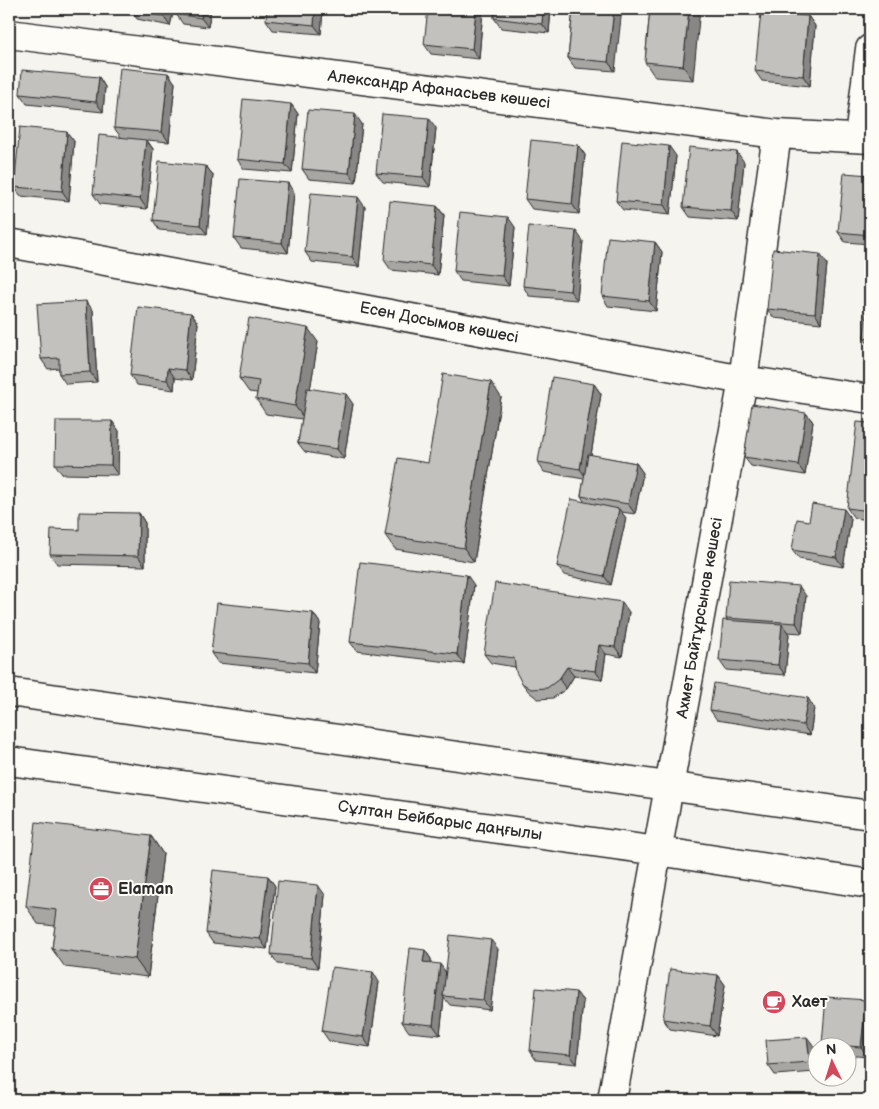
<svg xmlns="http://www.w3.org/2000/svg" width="879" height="1109" font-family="'Balsamiq Sans',sans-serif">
<rect width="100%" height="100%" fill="#f5f4ef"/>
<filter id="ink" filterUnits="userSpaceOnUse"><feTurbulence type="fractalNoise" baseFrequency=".02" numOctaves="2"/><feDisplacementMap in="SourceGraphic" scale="10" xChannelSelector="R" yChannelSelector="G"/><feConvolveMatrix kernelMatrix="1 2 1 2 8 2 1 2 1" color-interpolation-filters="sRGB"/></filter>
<g filter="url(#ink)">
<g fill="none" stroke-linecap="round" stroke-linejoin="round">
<g stroke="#2b2b2b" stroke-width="31">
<path id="minor" d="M9,34L777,134L870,139
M859,138L870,49
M9,243L743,380L870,399
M612,1100L743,380L777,134"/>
</g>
<g stroke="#2b2b2b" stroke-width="31">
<path id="major" d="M9,692L870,815
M9,761L658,851L870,884"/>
</g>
<use href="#minor" stroke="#fdfcf7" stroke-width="28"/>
<use href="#major" stroke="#fdfcf7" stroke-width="28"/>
</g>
<path fill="#a7a6a3" stroke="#2b2b2b" d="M131,9H174L170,26L137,19Z
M177,9H211L208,27L183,24L176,14Z
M323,9L321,34L273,30L266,20Z
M483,9L479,59L431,54L424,44Z
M495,9H551L549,33L501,28L494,18Z
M573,9L615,71L575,68L568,58Z
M650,9L693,80L655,77L645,62Z
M808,16L815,26L810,86L762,81L755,71Z
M168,73L175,83L169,142L147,140L153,149L147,209L100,204L93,194L121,137L114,128Z
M99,77L105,87L103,112L27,104L20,94Z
M291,104L298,114L292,173L244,169L237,159Z
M362,124L356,183L309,179L302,169Z
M436,128L430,187L383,182L376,173Z
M74,141L69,201L21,196L14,187Z
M578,145L585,155L579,214L532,209L525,199Z
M676,156L670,215L623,210L616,201Z
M744,162L738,221L690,217L683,207Z
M206,166L213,175L207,234L159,230L153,220Z
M870,175V244L845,242L838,232Z
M294,193L288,253L241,248L234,238Z
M437,206L444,215L438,275L391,270L384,260Z
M365,207L359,267L312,262L305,252Z
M515,227L509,286L461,281L454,271Z
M583,241L577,300L529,296L523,286Z
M655,242L662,252L656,311L608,306L602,296Z
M827,264L821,323L774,318L767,309Z
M870,279V347L864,338Z
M93,310L97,382L66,384L59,374V368L48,369L41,359Z
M191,313L198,323L192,380L175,378L174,390L137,385L130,375Z
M318,342L310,389L353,404L344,459L305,452L298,443L302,419L266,414L256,399L257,393L249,392L239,378Z
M594,384L601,394L591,455L636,463L643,473L635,514L621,512L626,518L611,585L564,575L557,566L584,501L581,496L584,479L544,472L538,462Z
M501,397L474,562L395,549L385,535L428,463Z
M806,413L813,422L805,475L751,466L744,457Z
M112,421L119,431L118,475L62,474L55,464Z
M870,423V520L854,518L847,508Z
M139,513L145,523V566L57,564L50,554L79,530Z
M851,519L843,567L799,559L792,550L809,521Z
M474,585L464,664L357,651L350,642Z
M806,596L802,633L787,632L789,634L785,675L726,670L719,660L727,620L726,618Z
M629,612L622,657L606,654L602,680L574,676L566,689L553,698L538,699L529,692L522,683L515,667L491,663L484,654Z
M313,613L320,623L315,673L218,663L211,653Z
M814,708L810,735L717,720L710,710Z
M151,836L163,854L148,977L65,967L52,949L55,926L38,924L26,906Z
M268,876L275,886L267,949L213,943L206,933Z
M325,895L318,968L278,964L271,954Z
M498,949L490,1010L450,1005L444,998L440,1035L409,1032L402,1022L425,950L431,959V963L446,972Z
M718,975L725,985L717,1036L670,1029L663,1019Z
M379,982L370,1047L329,1041L322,1031Z
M576,992L583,1001L577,1064L536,1060L530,1051Z
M866,1000L870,1006V1035L868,1057L846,1055V1046H824L822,1044Z
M814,1046L816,1072L775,1075L768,1065Z"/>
<path fill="#888785" stroke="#2b2b2b" d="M165,9H174L170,26L163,16Z
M202,9H211L208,27L201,18Z
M315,9H323L321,34L314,25Z
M476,9H483L479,59L472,49Z
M543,9H551L549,33L542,24Z
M614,9H622L615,71L608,62Z
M689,9H700L693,80L683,66Z
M808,16L815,26L810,86L803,76Z
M168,73L175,83L169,142L162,132Z
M99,77L105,87L103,112L96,102Z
M291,104L298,114L292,173L285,164Z
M355,114L362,124L356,183L349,173Z
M429,118L436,128L430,187L423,177Z
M67,132L74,141L69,201L62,191Z
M146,140L153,149L147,209L140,199Z
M578,145L585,155L579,214L572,204Z
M669,146L676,156L670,215L664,205Z
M737,152L744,162L738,221L731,211Z
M206,166L213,175L207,234L200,225Z
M288,183L294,193L288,253L282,243Z
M358,197L365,207L359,267L352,257Z
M437,206L444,215L438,275L431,265Z
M508,217L515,227L509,286L502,276Z
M576,231L583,241L577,300L570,291Z
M655,242L662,252L656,311L649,301Z
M820,254L827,264L821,323L815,313Z
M86,301L93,310L97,382L90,372Z
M191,313L198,323L192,380L185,370Z
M308,328L318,342L305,420L295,406Z
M168,368L175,378L174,390L167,380Z
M491,382L501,397L474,562L464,548Z
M594,384L601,394L587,479L580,469Z
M346,394L353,404L344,459L337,449Z
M806,413L813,422L805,475L798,465Z
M112,421L119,431L118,475L111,465Z
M636,463L643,473L635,514L628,504Z
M619,509L626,518L611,585L604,576Z
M844,509L851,519L843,567L836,557Z
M139,513L145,523V566L138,556Z
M467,575L474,585L464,664L457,654Z
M799,586L806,596L802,633L796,623Z
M622,602L629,612L622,657L615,647Z
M313,613L320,623L315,673L308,663Z
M782,624L789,634L785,675L778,665Z
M599,645L606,654L602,680L595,671Z
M567,667L574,676L566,689L559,679Z
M808,698L814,708L810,735L803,725Z
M151,836L163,854L148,977L135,959Z
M268,876L275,886L267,949L260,939Z
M318,885L325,895L318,968L311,958Z
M491,940L498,949L490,1010L483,1000Z
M425,950L431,959L430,972L423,962Z
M440,964L447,974L443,996L444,998L440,1035L433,1025Z
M373,972L379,982L370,1047L363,1037Z
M718,975L725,985L717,1036L710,1026Z
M576,992L583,1001L577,1064L570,1055Z
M866,1000L870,1006V1035L868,1057L861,1047Z
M807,1037L814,1046L816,1072L810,1062Z"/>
<path fill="#c2c1be" stroke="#2b2b2b" d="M131,9H165L163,16L130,10Z
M177,9H202L201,18L176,14Z
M267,9H315L314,25L266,20Z
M428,9H476L472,49L424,44Z
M495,9H543L542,24L494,18Z
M573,9H614L608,62L568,58Z
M650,9H689L683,66L645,62Z
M761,12L808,16L803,76L755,71Z
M120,68L168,73L162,132L114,128Z
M22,70L99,77L96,102L20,94Z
M243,99L291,104L285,164L237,159Z
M308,110L355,114L349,173L302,169Z
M382,114L429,118L423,177L376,173Z
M20,127L67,132L62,191L14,187Z
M99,135L146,140L140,199L93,194Z
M531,140L578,145L572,204L525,199Z
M622,141L669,146L664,205L616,201Z
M689,147L737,152L731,211L683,207Z
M159,161L206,166L200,225L153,220Z
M844,173L870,175V235L838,232Z
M240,179L288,183L282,243L234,238Z
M311,193L358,197L352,257L305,252Z
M390,201L437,206L431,265L384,260Z
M460,212L508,217L502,276L454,271Z
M529,226L576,231L570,291L523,286Z
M608,237L655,242L649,301L602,296Z
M773,249L820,254L815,313L767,309Z
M869,279H870V339L864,338Z
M86,301L90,372L59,374V358L41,359L37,304Z
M138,307L191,313L185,370L168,368L167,380L130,375Z
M249,318L308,328L295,406L256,399L259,381L239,378Z
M443,374L491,382L464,548L385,535L398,458L428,463Z
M552,377L594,384L580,469L538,462Z
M307,388L346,394L337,449L298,443Z
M752,404L806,413L798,465L744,457Z
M56,421H112L111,465L55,464Z
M857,422L870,423V511L847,508Z
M588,454L636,463L628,504L581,496Z
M571,499L619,509L604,576L557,566Z
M812,504L844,509L836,557L792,550L797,519L809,521Z
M79,512L139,513L138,556L50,554L51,529L79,530Z
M360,562L467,575L457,654L350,642Z
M729,580L799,586L796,623L726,618Z
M495,583L622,602L615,647L599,645L595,671L567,667L559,679L547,688L531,689L522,683L516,672L514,658L484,654Z
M217,603L313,613L308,663L211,653Z
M723,620L782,624L778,665L719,660Z
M714,683L808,698L803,725L710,710Z
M36,822L151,836L135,959L52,949L57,910L26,906Z
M213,870L268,876L260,939L206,933Z
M278,881L318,885L311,958L271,954Z
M450,935L491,940L483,1000L443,996Z
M410,948L425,950L423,962L440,964L433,1025L402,1022Z
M332,967L373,972L363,1037L322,1031Z
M670,969L718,975L710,1026L663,1019Z
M536,988L576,992L570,1055L530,1051Z
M826,997L866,1000L861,1047L822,1044Z
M807,1037L810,1062L768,1065L766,1040Z"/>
</g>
<defs>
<g id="office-disc" transform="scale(1.25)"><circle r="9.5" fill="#d1495b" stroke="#fdfcf7"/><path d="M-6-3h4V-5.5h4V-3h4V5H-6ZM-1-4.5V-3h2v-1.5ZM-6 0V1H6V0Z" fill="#fff"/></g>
<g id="cafe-disc" transform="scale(1.25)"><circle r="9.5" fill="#d1495b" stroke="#fdfcf7"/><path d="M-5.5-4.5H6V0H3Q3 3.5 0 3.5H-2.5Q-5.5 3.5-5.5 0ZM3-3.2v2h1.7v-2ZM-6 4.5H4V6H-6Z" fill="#fff"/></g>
</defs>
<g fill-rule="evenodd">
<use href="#office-disc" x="101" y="889"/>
<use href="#cafe-disc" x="774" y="1002"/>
</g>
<g text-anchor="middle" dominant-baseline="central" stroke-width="4" stroke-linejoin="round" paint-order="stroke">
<g font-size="16" fill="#2b2b2b" stroke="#fdfcf7">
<text transform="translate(439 90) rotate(7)">Александр Афанасьев көшесі</text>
<text transform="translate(439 323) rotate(11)">Есен Досымов көшесі</text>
<text transform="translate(700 618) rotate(-80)">Ахмет Байтұрсынов көшесі</text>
<text transform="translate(440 821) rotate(8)">Сұлтан Бейбарыс даңғылы</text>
</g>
<g font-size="16" font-weight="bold" fill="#2b2b2b" stroke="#fdfcf7" text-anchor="start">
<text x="118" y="889">Elaman</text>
<text x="792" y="1002">Хает</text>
</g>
</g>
<rect width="879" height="1109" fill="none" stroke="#fdfcf7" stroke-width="30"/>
<rect x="15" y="15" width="849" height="1079" fill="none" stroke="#2b2b2b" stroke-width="2" filter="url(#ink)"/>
<g transform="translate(832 1062) rotate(356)"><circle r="24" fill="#fdfcf7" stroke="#a9a8a5"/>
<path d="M0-4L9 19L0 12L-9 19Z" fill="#d1495b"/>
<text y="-8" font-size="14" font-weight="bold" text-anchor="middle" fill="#2b2b2b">N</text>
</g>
</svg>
